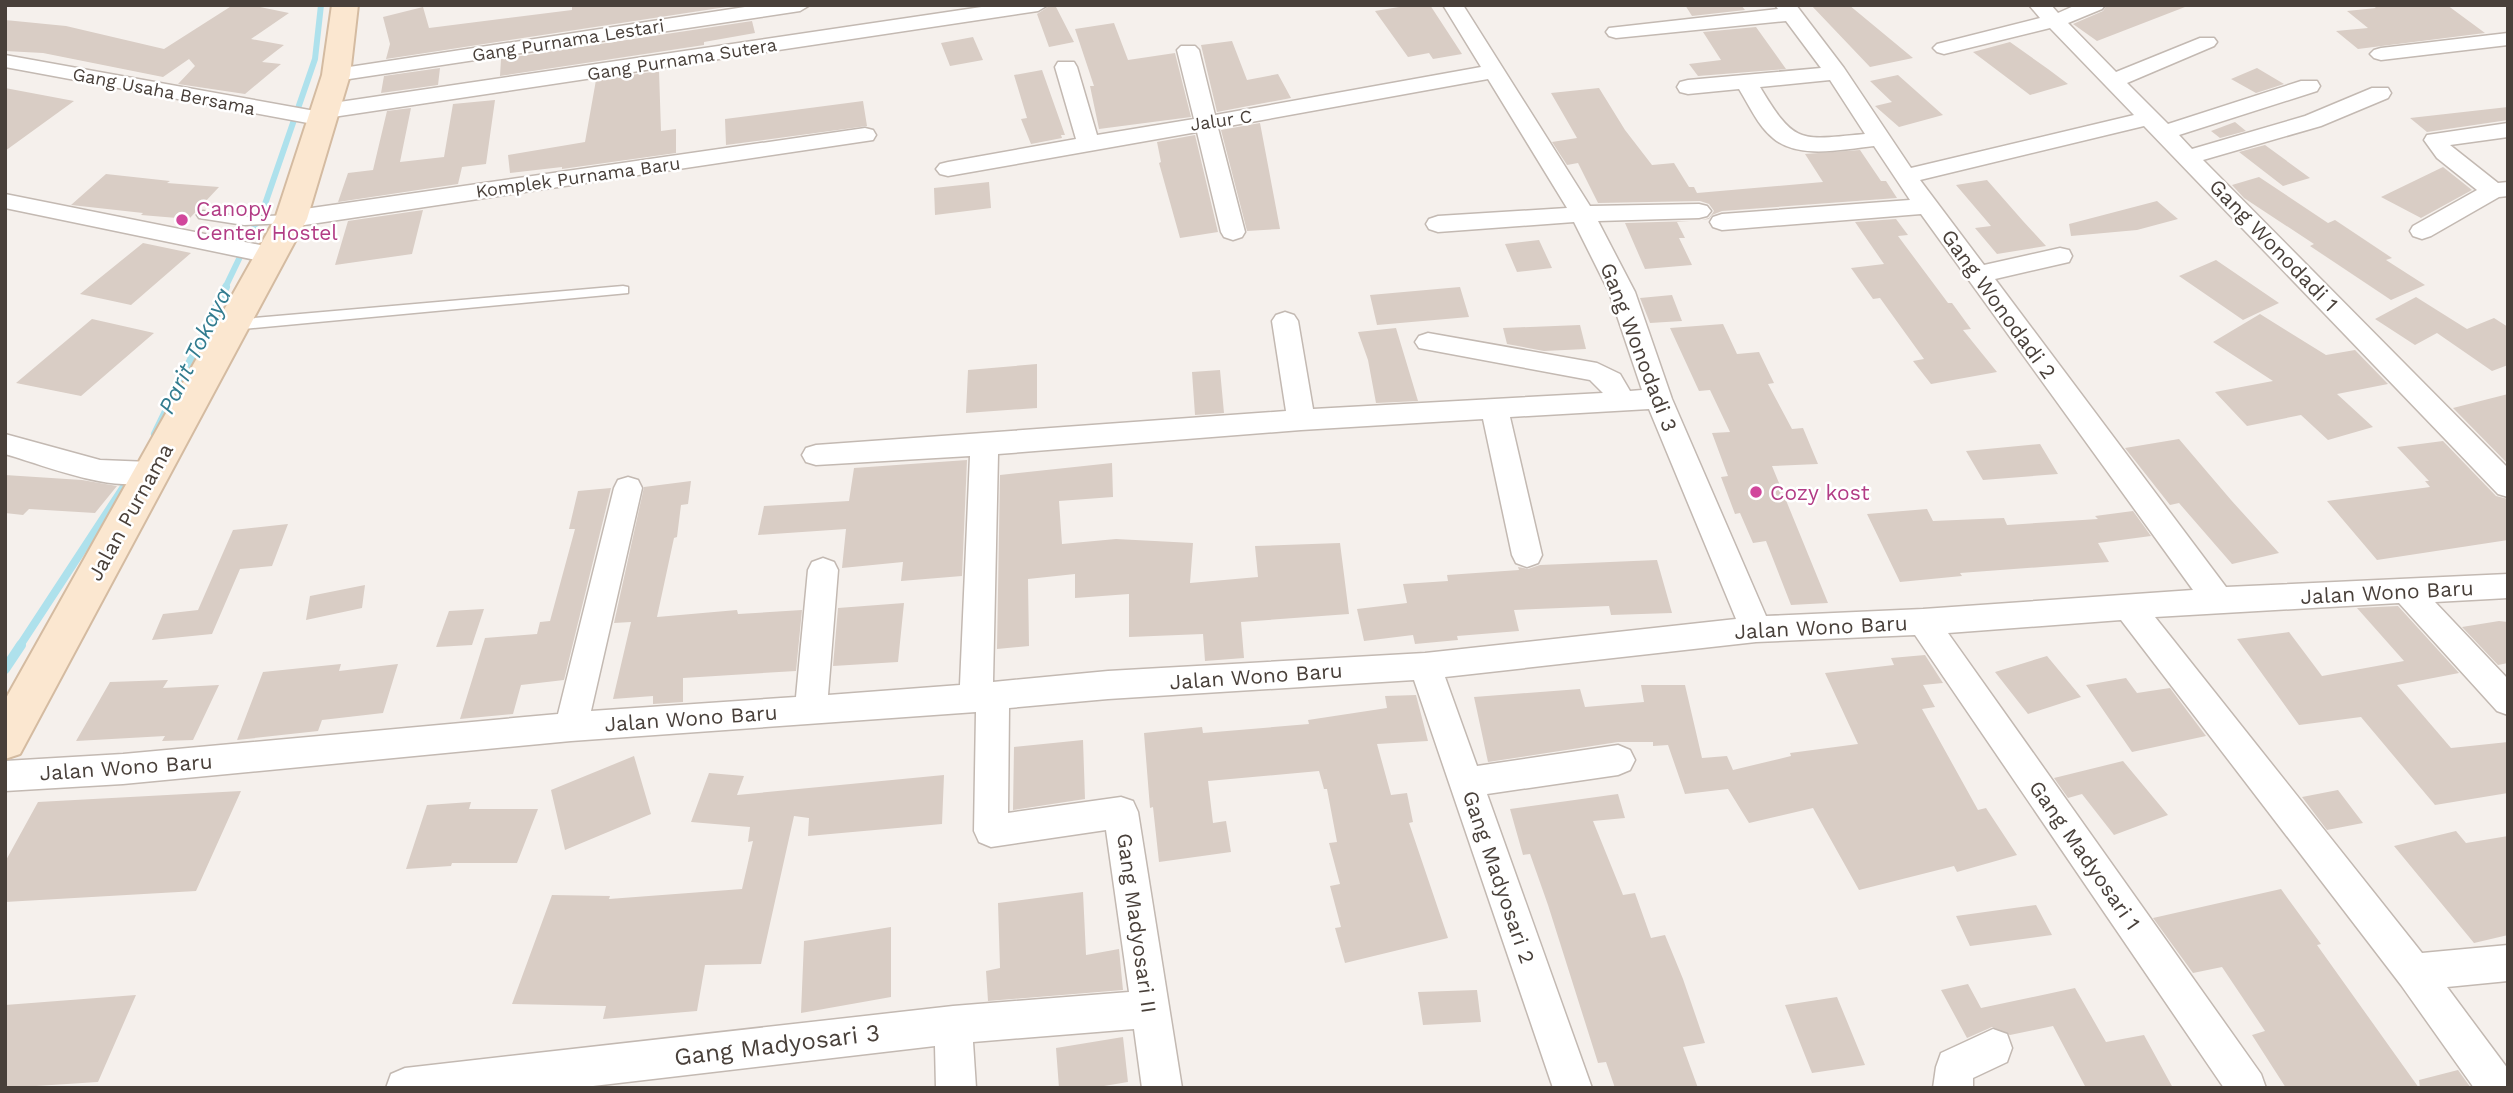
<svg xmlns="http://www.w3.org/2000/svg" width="2513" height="1093" font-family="'Work Sans',sans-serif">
<rect width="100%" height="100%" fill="#f5f0ec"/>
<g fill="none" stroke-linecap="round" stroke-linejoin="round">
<path stroke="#aee1ec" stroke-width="6" d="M225,288L264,207L315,59L321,5"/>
<path stroke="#aee1ec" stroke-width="8" d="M155,434L226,287
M19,647L131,476"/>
<path stroke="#aee1ec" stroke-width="10" d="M5,669L21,645"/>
</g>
<path fill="#d9cdc5" d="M233,5H251L289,13L251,39L284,45L262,62L281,64L245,94L178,84L195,66L189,59L163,77L43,53L5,51V20L66,26L164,49Z
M572,5H739L386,59L390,44L383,17L423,7L429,28L572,10Z
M1051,5H1055L1074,42L1049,47L1037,14Z
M1411,5H1430L1462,54L1433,59L1429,53L1408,57L1375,11Z
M1685,5H1741L1745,10L1692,16Z
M1811,5H1849L1913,58L1870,67Z
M2107,5H2184L2185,7L2097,41L2073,24L2103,11Z
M2372,5H2447L2485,33L2358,49L2336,31L2368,28L2347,11L2376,8Z
M752,21L755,33L704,42V45L500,76L501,59Z
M1114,23L1128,60L1175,53L1191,117L1099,129L1090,86H1094L1075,29Z
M1756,27L1786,69L1698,76L1689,64L1721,60L1703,32Z
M973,37L983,60L950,66L941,43Z
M1232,41L1247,80L1278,74L1291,98L1217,112L1201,45Z
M2010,42L2048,69L2068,84L2030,95L1973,52Z
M440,68L438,85L381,93L384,76Z
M2257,68L2284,84L2256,93L2231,79Z
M1042,70L1065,135H1061L1062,138L1031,144L1021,119L1027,118L1014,75Z
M659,71L661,131L676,129V153L562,169V167L510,173L508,155L585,142L596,80Z
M1898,75L1943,115L1899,127L1875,106L1892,102L1870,81Z
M5,88L74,101L5,151Z
M1599,88L1625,130L1652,165L1674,163L1689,187H1694L1697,193L1823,182L1805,154L1860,150L1881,181H1886L1897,198L1722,211L1712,215L1709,219L1702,220L1709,218L1714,211L1709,204L1700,201L1598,203L1578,163L1567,165L1552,142L1577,138L1551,93Z
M495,100L486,164L462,167L458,184L338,202L348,173L373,170L387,111L411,108L400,162L444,157L453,104Z
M863,101L867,126L726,145L725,119Z
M2508,107V120L2427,132L2410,118Z
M2235,122L2246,131L2220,138L2211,131Z
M1260,123L1280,229L1247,231L1221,130Z
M1195,135L1218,232L1180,238L1159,163L1161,162L1157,142Z
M2265,145L2310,178L2283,186L2239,152Z
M2443,167L2472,190L2421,218L2381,197Z
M106,174L170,181L167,183L219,187L189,219L141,215L143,213L71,205Z
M2259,177L2328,223L2335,220L2392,258L2386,260L2425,285L2391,300L2310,246L2314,244L2244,198L2232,185Z
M1987,180L2023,221L2046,246L1997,254L1975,228L1991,226L1956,185Z
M989,182L991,208L935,215L934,188Z
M2157,201L2178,219L2137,230L2071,236L2069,224Z
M423,210L412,254L335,265L348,221Z
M1896,219L1908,235L1898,236L1948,303H1952L1971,329L1963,330L1997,372L1931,384L1913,361L1924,359L1880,298L1873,299L1851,268L1884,264L1855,222Z
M1690,221L1677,222L1685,238H1679L1692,265L1645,269L1625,223Z
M1539,240L1552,268L1517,272L1505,244Z
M143,243L191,253L131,305L80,294Z
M2216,260L2279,303L2243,320L2179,276Z
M1460,287L1469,317L1377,325L1370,295Z
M1672,295L1682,321L1650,323L1640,298Z
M2416,297L2467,329L2494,318L2508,327V365L2492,371L2437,333L2415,345L2375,319Z
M2260,314L2326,355L2355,350L2388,384L2337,394L2373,427L2328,440L2301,415L2247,426L2215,392L2273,381L2213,342Z
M92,319L154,333L81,396L16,383Z
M1723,324L1737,354L1759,352L1774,383L1768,384L1792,429L1803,428L1818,464L1772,466L1828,603L1791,605L1766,541L1753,543L1740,513L1735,514L1721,477L1728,476L1712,433L1730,432L1710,390L1699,391L1670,328Z
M1580,325L1586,349L1544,351L1507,344L1503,328Z
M1396,328L1418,401L1376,403L1368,360L1358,332Z
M1037,364V408L966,413L968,370Z
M1220,370L1224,413L1195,415L1192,372Z
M2508,394V464L2453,408Z
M2179,439L2231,500L2279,553L2232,564L2179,503L2170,505L2125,448Z
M2443,441L2496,496L2508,499V540L2377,560L2327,501L2430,487L2425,481H2429L2397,447Z
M2040,444L2058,474L1983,480L1966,451Z
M967,460L962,576L901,581L903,562L842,568L846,529L758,535L764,506L849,501L854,468Z
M1112,463L1113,497L1059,501L1062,544L1116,539L1193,543L1190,583L1258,577L1255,546L1340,543L1349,614L1241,622L1244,658L1205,661L1203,634L1129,637V594L1075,598V574L1028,579L1029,646L997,649L1000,475Z
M5,475L82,480L117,486L95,513L29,509L23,515L5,513Z
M691,481L688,504L681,505L677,537L674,538L657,617L737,610L738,614L802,610L796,671L683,678V702L653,704V696L613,699L631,622L614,623L644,487Z
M611,488L564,680L521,685L513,714L460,719L485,638L537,634L540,622L550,621L575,529H569L578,491Z
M1927,509L1933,521L2004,518L2007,525L2098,519L2095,516L2133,511L2151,536L2098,543L2109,562L1960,573L1962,576L1900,582L1867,514Z
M288,524L272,566L240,569L212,634L152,640L163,614L198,610L233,530Z
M1657,560L1672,613L1611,615L1609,606L1514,610L1519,631L1457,636L1458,640L1415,644L1413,635L1364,641L1357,609L1407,603L1403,584L1448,581L1447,575L1519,570L1518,567L1528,569L1540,565Z
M365,585L362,608L306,620L310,596Z
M904,603L898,662L833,666L838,608Z
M2398,606L2459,673L2397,685L2451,748L2508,742V793L2435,805L2361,717L2299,725L2237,639L2289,632L2322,676L2404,661L2357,608Z
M484,609L472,645L436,647L449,611Z
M2499,621L2508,622V663L2498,665L2462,627Z
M1925,655L1943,683L1923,685L1935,707L1922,709L1978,810L1986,808L2017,855L1957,872L1954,866L1859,890L1813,808L1749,823L1728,789L1685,794L1668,745L1653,746V742H1618L1488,762L1474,697L1580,689L1585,707L1644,702L1641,685H1685L1702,758L1727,756L1733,770L1791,756L1790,753L1858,744L1825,673L1894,665L1891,658Z
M2047,656L2081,697L2028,714L1995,672Z
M341,664L339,671L398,664L383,713L322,720L318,731L237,740L263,672Z
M2126,678L2137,693L2170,688L2206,736L2132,752L2086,685Z
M168,680L163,688L219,685L193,740L162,741L165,736L76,741L110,682Z
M1416,695L1428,741L1377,744L1391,795L1407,793L1413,822L1409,823L1448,938L1345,963L1335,928L1341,927L1330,886L1340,884L1329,843L1337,842L1327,789H1324L1319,771L1208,781L1213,823L1226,821L1231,852L1159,862L1153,807L1150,808L1144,733L1202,727L1203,733L1309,724L1308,720L1387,708L1385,696Z
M1083,740L1085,799L1013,810L1014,747Z
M634,756L651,814L565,850L551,790Z
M2123,761L2168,815L2114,835L2082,794L2068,798L2054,778Z
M709,773L744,776L737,795L944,775L942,824L808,836L809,818L794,816L761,964L705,965L697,1011L603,1019L606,1006L512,1004L552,895L610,896L609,899L742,889L753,841L748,842L750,827L691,822Z
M2338,790L2363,823L2327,830L2302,797Z
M241,791L196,891L5,902V862L38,802Z
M1618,794L1625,818L1593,821L1623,895L1635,893L1651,938L1665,935L1683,979L1705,1043L1683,1047L1698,1088H1615L1606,1062L1598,1063L1548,905L1530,854L1523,855L1510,809Z
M471,802L469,809H538L517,863H452L451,866L406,869L427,805Z
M2456,831L2466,843L2508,836V935L2474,943L2394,846Z
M2281,889L2321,944L2317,945L2419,1088H2286L2252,1035L2265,1031L2222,967L2193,973L2153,918Z
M1083,892L1086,955L1119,949L1123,990L988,1001L986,971L1000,968L998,903Z
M2036,905L2052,935L1970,946L1956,916Z
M891,927V997L801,1013L804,941Z
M1968,984L1981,1008L2075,988L2106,1042L2144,1035L2173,1088H2086L2053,1026L2010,1035L1992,1027L1967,1038L1941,990Z
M1477,990L1481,1022L1423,1025L1418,992Z
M136,995L98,1082L5,1088V1005Z
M1837,997L1865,1065L1812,1073L1785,1005Z
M1123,1037L1128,1082L1092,1088H1059L1056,1048Z
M2458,1070L2471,1088H2420L2419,1080Z"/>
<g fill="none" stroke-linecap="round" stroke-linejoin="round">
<g stroke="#c3b9b2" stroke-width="3">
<path id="lane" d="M203,211L244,217L291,215L297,219L291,223L244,225L199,218L197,215Z
M623,286L628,287V293L232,330L225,325L232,320Z"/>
</g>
<g stroke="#c3b9b2" stroke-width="3">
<path id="street" d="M758,5H810L800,11L336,81L328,80L325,75L328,70L336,69Z
M995,5H1048L1038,11L333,117L335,119L332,124L324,126L5,67V55L315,111L318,106L326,104Z
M1443,5H1463L1590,206L1699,204L1707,206L1711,211L1707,216L1699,218L1598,221L1635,292L1672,399L1766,616L1923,609L2193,590L1921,214L1722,230L1713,227L1710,222L1713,217L1722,214L1910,200L1874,146C1844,149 1798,160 1773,138C1758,126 1749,105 1739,89L1688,94L1680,92L1677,87L1680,82L1688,80L1821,68L1786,21L1616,38L1609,36L1606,32L1609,28L1778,9L1775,5H1796L1844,68L1911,168L2134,115L2050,28L1944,54L1937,52L1933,48L1937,44L2040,18L2029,5H2051L2058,13L2076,5H2105L2102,9L2068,23L2116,72L2200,38H2214L2217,42L2214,46L2127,83L2168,124L2301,81H2317L2320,86L2317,91L2179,135L2192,149L2305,116L2372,88H2388L2391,93L2388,98L2321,126L2203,160L2508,468V497L2498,494L2144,126L1920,180L1984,265L2060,248L2069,250L2072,256L2069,262L1995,279L2226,587L2508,574V598L2435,602L2508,679V715L2497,711L2399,603L2155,617L2422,953L2508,945V981L2447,987L2508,1069V1088H2474L2401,985L2121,620L1948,633L2261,1074L2266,1088H2224L1915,635L1756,642L1445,677L1477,766L1618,745L1630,750L1635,760L1630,770L1618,775L1487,794L1592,1088H1553L1414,680L1108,699L1009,708L1008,813L1121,797L1133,801L1138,812L1182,1088H1142L1134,1029L973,1042L976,1088H936L935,1046L576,1088H386L391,1074L405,1068L953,1006L1129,992L1106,830L991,847L979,842L974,831L976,712L571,741L123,784L5,791V761L123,754L558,714L614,488L618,480L628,477L638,480L642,488L591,711L796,697L808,570L812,562L823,558L834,562L838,570L828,695L960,685L970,456L816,465L806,462L802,455L806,448L816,445L1286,411L1272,321L1276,315L1285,312L1294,315L1298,321L1313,409L1603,393L1590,380L1419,348L1415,342L1419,336L1428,333L1597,363L1620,374L1630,391L1642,390L1609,292L1574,222L1438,232L1429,229L1426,224L1429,219L1438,216L1567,208L1488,79L1218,128L1245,232L1242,237L1233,240L1224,237L1221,232L1197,132L948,176L940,174L936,169L940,164L948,162L1076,139L1055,67L1058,62H1074L1077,67L1097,135L1194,119L1177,50L1181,46H1195L1199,50L1215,115L1481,67ZM1830,80L1865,134C1799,140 1795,145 1760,87ZM1649,409L1736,619L1425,653L1108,671L993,682L998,454L1301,430L1483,419L1512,555L1516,563L1527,567L1538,563L1542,555L1510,417Z
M2508,33V45L2381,60L2374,58L2370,54L2374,50L2381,48Z
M2508,123V137L2450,145L2498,183L2508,182V196L2499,197L2431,236L2422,239L2413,236L2410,231L2413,226L2477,190L2437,158L2424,140L2427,135Z
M865,128L873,130L876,135L873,140L291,227L282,224L279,219L282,214L291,211Z
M5,194L270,247L279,249L282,255L279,261L270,263L5,208Z
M5,434L100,460L150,462L160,466L164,473L160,480C115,495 50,467 5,454Z
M1993,1029L2007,1034L2012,1048L2007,1062L1973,1078V1088H1933L1936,1067L1941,1053Z"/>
</g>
<g stroke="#d4bba1" stroke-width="4">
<path id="secondary" d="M332,5H358L350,75L307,219L20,754L5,759V700L275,219L322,75Z"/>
</g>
<use href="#lane" fill="#fff" fill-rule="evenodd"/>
<use href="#street" fill="#fff" fill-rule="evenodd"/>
<use href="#secondary" fill="#fbe7d0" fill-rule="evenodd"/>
</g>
<g fill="#d1479c" stroke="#fff" stroke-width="2.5">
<circle cx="182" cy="220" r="7"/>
<circle cx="1756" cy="492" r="7"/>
</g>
<g text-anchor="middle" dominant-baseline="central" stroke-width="5" stroke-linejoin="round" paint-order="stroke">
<g font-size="18" fill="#49403a" stroke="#fff">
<text transform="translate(568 40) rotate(-9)">Gang Purnama Lestari</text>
<text transform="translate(682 59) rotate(-9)">Gang Purnama Sutera</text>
<text transform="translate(164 91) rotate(11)">Gang Usaha Bersama</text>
<text transform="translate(1221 120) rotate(-8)">Jalur C</text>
<text transform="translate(578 177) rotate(-8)">Komplek Purnama Baru</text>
</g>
<g font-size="21" fill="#b23c85" stroke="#fff" text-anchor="start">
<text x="196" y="208">Canopy<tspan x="196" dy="24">Center Hostel</tspan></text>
<text x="1770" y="492">Cozy kost</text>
</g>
<g font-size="21" fill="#49403a" stroke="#fff">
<text transform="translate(2274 245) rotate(46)">Gang Wonodadi 1</text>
<text transform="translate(1999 304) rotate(54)">Gang Wonodadi 2</text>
<text transform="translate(1639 347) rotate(69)">Gang Wonodadi 3</text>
<text transform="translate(130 512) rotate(-61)">Jalan Purnama</text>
<text transform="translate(2387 592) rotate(-3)">Jalan Wono Baru</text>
<text transform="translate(1821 627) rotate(-3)">Jalan Wono Baru</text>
<text transform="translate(1256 676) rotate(-4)">Jalan Wono Baru</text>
<text transform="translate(691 718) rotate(-4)">Jalan Wono Baru</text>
<text transform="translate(126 767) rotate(-4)">Jalan Wono Baru</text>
<text transform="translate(2085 855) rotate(55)">Gang Madyosari 1</text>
<text transform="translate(1499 877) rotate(71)">Gang Madyosari 2</text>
<text transform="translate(1137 923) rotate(82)">Gang Madyosari II</text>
</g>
<g font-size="23" font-style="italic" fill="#327c8f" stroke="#fff">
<text transform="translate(195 351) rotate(-64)">Parit Tokaya</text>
</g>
<g font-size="24" fill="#49403a" stroke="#fff">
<text transform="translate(777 1045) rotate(-7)">Gang Madyosari 3</text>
</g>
</g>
<rect width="2513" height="1093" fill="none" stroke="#49403a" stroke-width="14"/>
</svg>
